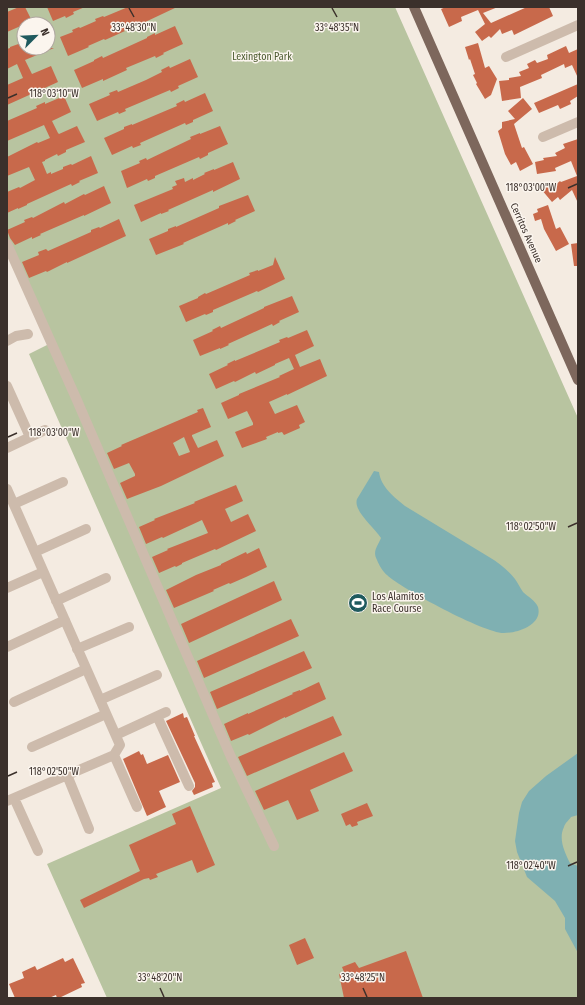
<svg xmlns="http://www.w3.org/2000/svg" width="585" height="1005" font-family="'Fira Sans Condensed',sans-serif">
<rect width="100%" height="100%" fill="#f4ebe1"/>
<path fill="#b8c4a0" fill-rule="evenodd" d="M7,7H395L578,418V998H107L47,864L221,788L29,354L49,344L7,251ZM24,24H48V48H24Z"/>
<path fill="#7fb0b2" d="M374,471L379,472C381,487 394,497 405,506L489,557C499,563 508,570 515,579C518,583 520,588 523,592C528,597 535,600 538,607C543,625 517,633 504,633C486,634 402,589 387,575C383,572 379,565 377,560C372,551 378,546 381,538C374,527 353,511 357,499Z
M578,753V815L571,817C569,820 565,823 564,827C558,839 565,853 570,863L578,866V953L565,929V918L555,901L527,877L517,852L515,841L519,813L522,802L529,791L546,776Z"/>
<path fill="#c8694b" fill-rule="evenodd" d="M19,7H25L32,21L7,32V12Z
M47,7H85L73,12L74,14L66,18L65,16L53,21Z
M128,7H177L141,24L140,23L124,30L125,31L105,40L104,39L88,46L89,47L68,56L60,37L73,32L72,30L79,27L80,28L96,21L95,19L103,16L104,17Z
M446,7H498L483,13L491,23L527,7H549L553,16L514,35L512,30L502,34L500,29L491,38L489,36L482,41L475,32L485,24L478,10L461,17L462,21L449,27L441,9Z
M175,26L183,44L163,53L164,54L156,58L155,56L126,68L127,70L103,81V79L82,88L74,70L94,61V60L102,56L103,58L147,38V37L155,33V35Z
M24,42V48H54L25,60L32,74L51,66L58,82L7,105V85L23,78L17,64L7,69V49L10,48V47Z
M478,43L485,68L489,66L497,79L491,95L485,99L476,84L477,83L473,75L475,74L470,59L469,60L465,47Z
M566,46L569,53L578,49V78L572,65L565,68L564,64L541,75L542,78L520,87L521,98L502,101L499,81L509,80V78L521,76L519,72L529,68L527,64L535,60L537,63L548,59L547,55Z
M190,59L198,77L178,86L179,88L171,92L170,90L125,109L126,111L119,114L118,112L97,121L89,104L110,95L109,93L117,90L118,92L146,80L162,72L161,70L169,66L170,68Z
M578,84V96L570,101L571,104L560,109L558,105L539,113L534,103Z
M205,93L213,111L193,120V122L186,125L185,123L140,143L141,145L133,148L132,146L112,155L104,138L124,129V127L132,124V125L177,106L176,104L184,100L185,102Z
M64,96L71,112L52,121L58,133L59,134L77,126L85,142L66,150V152L58,156L57,154L45,160V161L42,162L47,174L51,172V174L63,169V167L71,164L72,165L91,156L98,173L79,181L80,182L72,186L71,184L27,204V205L18,209V208L7,213V192L19,187L20,188L35,180L29,167L7,176V157L37,142L38,143L50,138L44,125L7,141V121L37,108L36,106L45,102V104Z
M523,98L532,109L514,124L522,148L524,147L533,164L520,171L516,162L511,165L505,154L498,131L502,128V122L515,119L508,111Z
M220,126L228,144L208,153V155L200,159L199,157L155,176V178L148,181L147,179L127,188L121,171L140,163L139,161L146,158L147,160L191,139L190,137L200,133V134Z
M578,139V203L572,190L560,200L558,197L552,202L541,189L550,182L554,186L560,181L561,182L577,176L571,161L555,168L556,171L537,174L535,162L544,160L543,158L557,156L555,153L565,148L563,144Z
M233,162L240,179L213,192V190L168,210L169,211L161,214V213L141,222L134,205L173,189L172,187L177,185L175,181L184,178L185,182L193,178V180L205,174L204,173L214,169V170Z
M104,186L111,203L84,216V215L40,234L41,235L32,239V237L15,245L10,238L7,230L25,222L24,220L32,217L33,218L64,202L65,204L84,194L85,195Z
M248,195L255,211L235,220L236,221L228,225V223L183,243L184,244L156,255L149,239L168,231V229L176,226V227L219,208V206Z
M548,205L556,229L560,227L569,244L556,251L544,229L541,219L535,221L533,214L538,212L537,209Z
M119,219L126,236L67,263V262L47,272L46,271L29,278L22,262L39,255L38,252L46,249L48,251L91,232V230L99,227L100,228Z
M578,243V266H574L571,244Z
M275,257L285,279L258,292L257,291L213,310V312L206,315L205,314L186,322L179,306L198,298V297L205,293L206,294L250,275L249,273L258,270V271L273,265Z
M292,296L299,312L279,321L280,322L273,326L272,324L228,344L229,345L220,349V348L200,356L193,340L213,331L212,330L220,326L221,328L264,308V307Z
M307,330L314,346L295,355L300,367L320,359L327,376L287,395V394L269,402L275,414L297,405L305,422L299,425L300,428L284,435L282,432L278,433V432L266,437L267,439L242,448L235,432L253,425V423L247,411L228,419L221,403L239,395V394L280,377L279,376L294,369L289,358L275,364V365L256,374L255,372L235,382L234,381L216,389L209,374L228,365L227,364L235,360V361L280,342L279,340L287,337L288,338Z
M203,408L211,427L192,435V436L198,448L217,440L224,456L161,486L127,499L120,483L135,476V474L129,463L114,469L107,453L122,446L121,445L198,412L197,410ZM184,437L190,452L179,456L173,443Z
M236,485L243,501L225,509L231,522L248,514L256,531L216,550L215,549L182,563V564L176,567L175,566L159,573L152,557L168,550L167,549L208,533L202,520L163,538L162,537L146,544L139,527L155,520L154,519L195,503L194,502Z
M259,548L267,567L246,577L230,584L229,583L213,590L214,591L174,608L166,590L196,575L221,565V564L246,552L247,554Z
M274,581L282,600L189,643L181,624Z
M291,619L299,636L204,678L197,661Z
M304,651L312,668L217,709L210,692Z
M319,682L326,699L285,718V717L249,735L248,734L231,741L224,724L248,713V714L293,694L292,693L300,690V691Z
M183,713L184,718L187,717L195,736H194L215,782L212,783L213,787L194,795L192,791L195,787V783L166,721Z
M333,716L342,735L247,776L238,757Z
M139,751L141,755L143,754L147,764L168,755L180,782L159,791L166,807L147,816L123,759Z
M344,752L353,771L310,790L319,811L297,820L288,800L264,810L255,791Z
M367,803L373,816L357,822L358,825L352,827L350,824L346,826L341,814Z
M190,806L215,865L197,873L192,860L156,874L158,877L150,880L149,878L144,879L84,908L80,900L140,871L129,845L176,824L172,814Z
M305,938L314,958L297,965L289,945Z
M406,951L423,998H344L339,974L344,972L342,967L355,962L359,968Z
M63,958L65,962L73,958L85,983L81,984L82,987L59,998H57L56,995L49,998H15L9,984L24,978L22,972L35,966L37,970Z"/>
<g fill="none" stroke-linecap="round" stroke-linejoin="round">
<path stroke="#cdbbac" stroke-width="10" d="M506,57L578,25
M543,137L578,122
M7,244L76,398L231,757L274,846
M7,341L16,336L28,334
M7,386L30,437
M7,448L45,430
M7,489L120,745L114,755L7,801
M14,504L63,482
M35,552L86,529
M7,588L43,572
M56,601L106,578
M7,647L65,620
M77,649L129,627
M100,700L157,675
M14,702L86,669
M157,716L189,786
M116,735L166,712
M32,747L106,714
M114,755L137,807
M67,775L89,829
M14,798L38,851"/>
<path stroke="#7d675c" stroke-width="10" d="M414,7L578,380"/>
</g>
<path fill="none" stroke="#3b302b" stroke-width="1.5" d="M129,8L134,17M332,8L337,17M8,98L17,94M568,188L577,184M8,437L17,433M568,527L577,523M8,776L17,772M568,866L577,862M160,988L164,997M363,988L367,997"/>
<defs>
<g id="stadium-disc" transform="scale(1)"><circle r="9.5" fill="#1f5a5e" stroke="#fbf5ee"/><path d="M0-5a6.5 5 0 1 0 0 10a6.5 5 0 1 0 0-10ZM-3.5-1.8h7v3.6h-7Z" fill="#fff"/></g>
</defs>
<g fill-rule="evenodd">
<use href="#stadium-disc" x="358" y="603"/>
</g>
<g text-anchor="middle" dominant-baseline="central" stroke-width="3" stroke-linejoin="round" paint-order="stroke">
<g font-size="10" fill="#4a5a2e" stroke="#fbf5ee">
<text x="262" y="57">Lexington Park</text>
</g>
<g font-size="10" fill="#3b302b" stroke="#fbf5ee">
<text transform="translate(526 233) rotate(66)">Cerritos Avenue</text>
</g>
<g font-size="10" fill="#3b302b" stroke="#fbf5ee" text-anchor="start">
<text x="372" y="597">Los Alamitos<tspan x="372" dy="12">Race Course</tspan></text>
</g>
</g>
<g font-size="10" text-anchor="middle" fill="#3b302b" stroke="#fbf5ee" stroke-width="3" stroke-linejoin="round" paint-order="stroke">
<text x="134" y="31">33°48'30"N</text>
<text x="337" y="31">33°48'35"N</text>
<text x="54" y="97">118°03'10"W</text>
<text x="531" y="191">118°03'00"W</text>
<text x="54" y="436">118°03'00"W</text>
<text x="531" y="530">118°02'50"W</text>
<text x="54" y="775">118°02'50"W</text>
<text x="531" y="869">118°02'40"W</text>
<text x="160" y="981">33°48'20"N</text>
<text x="363" y="981">33°48'25"N</text>
</g>
<rect width="585" height="1005" fill="none" stroke="#3b302b" stroke-width="16"/>
<g transform="translate(36 36) rotate(66)"><circle r="19" fill="#fbf5ee" stroke="#aea6a0"/>
<path d="M0-3L7 15L0 10L-7 15Z" fill="#1f5a5e"/>
<text y="-6" font-size="11" font-weight="bold" text-anchor="middle" fill="#3b302b">N</text>
</g>
</svg>
